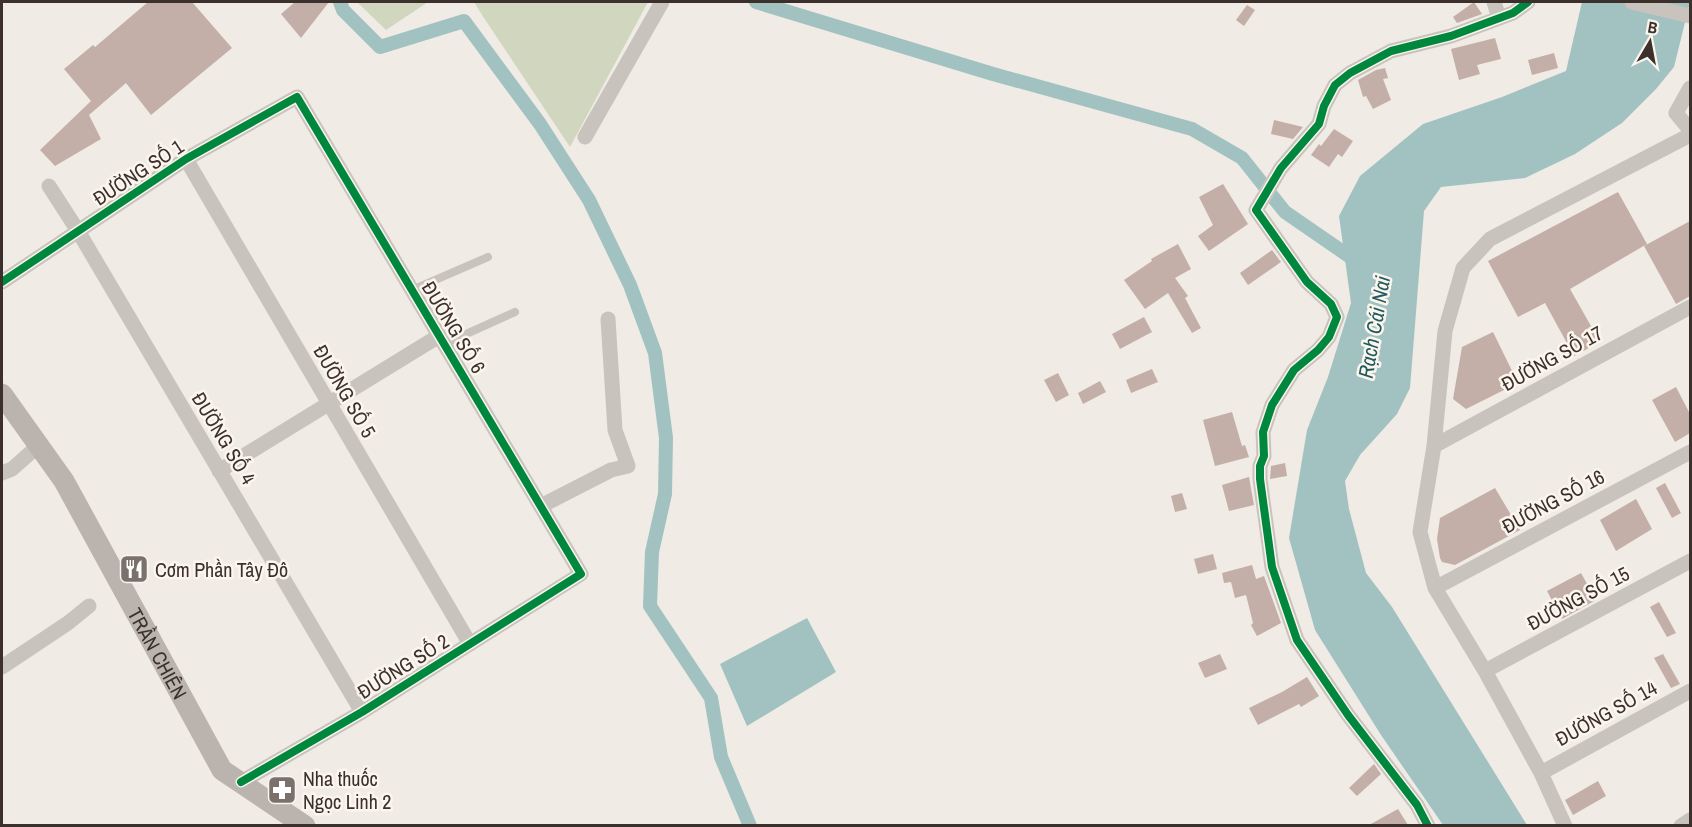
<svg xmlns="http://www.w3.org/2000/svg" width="1692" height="827" font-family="'Archivo Narrow',sans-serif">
<rect width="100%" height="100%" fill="#f0ebe5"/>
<path fill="#d1d6bf" d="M357,2H428L386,30Z
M474,2H648L570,147L484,18Z"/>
<path fill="#a1c2c1" d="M1582,2H1690L1674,67L1656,89L1622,123L1575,154L1525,178L1441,187L1424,211L1410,388L1397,414L1360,455L1345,481L1349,509L1366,573L1392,607L1527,825H1443L1381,735L1315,630L1289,538L1307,430L1328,377L1351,303L1339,216L1360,176L1423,124L1502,97L1566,71Z
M807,618L836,672L747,726L720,664Z"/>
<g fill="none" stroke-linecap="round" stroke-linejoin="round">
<path stroke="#a1c2c1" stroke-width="14" d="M340,2L343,10L380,47L464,21L540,124L589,200L630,285L655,353L666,438L665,494L652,552L650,606L711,698L721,757L750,826
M756,2L993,74L1192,129L1242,158L1285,212L1359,263"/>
</g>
<path fill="#c3afa7" d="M148,2H192L232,48L151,115L126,83L89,115L101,139L55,166L40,150L91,101L64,69L93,45L95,47Z
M295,2H329L301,38L281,14Z
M1474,2L1482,14L1457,23L1453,17Z
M1247,5L1255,10L1244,26L1236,20Z
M1495,38L1501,59L1477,65L1480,74L1459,80L1451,49Z
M1554,53L1558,68L1532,75L1528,60Z
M1385,68L1388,78L1383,79L1391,100L1373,109L1366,96L1363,97L1358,80L1376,70Z
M1274,120L1303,127L1293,139L1271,134Z
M1334,129L1353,141L1342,157L1338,154L1329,167L1311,155L1319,144L1321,146Z
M1223,184L1248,224L1209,251L1198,236L1213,225L1199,197Z
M1618,192L1647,244L1570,289L1600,342L1574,356L1545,303L1518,317L1488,261Z
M1690,221V296L1676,304L1644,246Z
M1178,244L1191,269L1175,278L1188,296L1185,298L1201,328L1192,333L1168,293L1145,309L1124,280L1152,261L1151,259Z
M1272,250L1281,262L1248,285L1240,273Z
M1144,317L1152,332L1120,349L1112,334Z
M1493,332L1518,383L1466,409L1453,399L1462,347Z
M1152,369L1158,382L1131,393L1126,380Z
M1058,373L1069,395L1056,402L1044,380Z
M1100,381L1106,392L1083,404L1078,393Z
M1676,387L1690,414V433L1675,442L1652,400Z
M1232,412L1242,446L1245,445L1249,457L1215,466L1203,420Z
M1285,463L1287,476L1270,479L1271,466Z
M1249,477L1254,505L1229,511L1222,485Z
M1665,483L1681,513L1672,518L1656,488Z
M1495,488L1520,530L1455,565L1442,562L1440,558L1437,539L1440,518Z
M1182,493L1187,509L1175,512L1171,496Z
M1636,499L1652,529L1616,551L1600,520Z
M1213,554L1217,569L1198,574L1194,559Z
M1252,565L1256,579L1264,576L1281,623L1257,636L1251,625L1253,623L1246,595L1235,598L1231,582L1224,583L1222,573Z
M1581,573L1596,600L1562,619L1547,591Z
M1659,602L1676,633L1667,637L1650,607Z
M1220,654L1227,669L1205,678L1198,663Z
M1663,654L1680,684L1671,688L1654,658Z
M1307,677L1319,696L1301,707L1299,704L1258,725L1249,708L1282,692Z
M1374,764L1381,774L1357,796L1349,788Z
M1598,781L1606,796L1573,815L1565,800Z
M1398,809L1408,825H1369Z"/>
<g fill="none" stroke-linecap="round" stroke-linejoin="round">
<path stroke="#c9c3be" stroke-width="8" d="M412,290L488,257
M444,344L515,312"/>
<path stroke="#c9c3be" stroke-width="15" d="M1494,2L1499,18
M1632,2L1690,16
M1690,88L1676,113L1690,130
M585,137L662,2
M186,159L470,644
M49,186L78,231L362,712
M2,282L186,159L297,97L581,574L362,712L241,782
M1434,446L1690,307
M219,471L439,336
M2,473L12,469L38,446
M541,506L611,470L628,466L615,430L608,319
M1435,588L1690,452
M2,667L68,623L89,606
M1485,671L1690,561
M1541,773L1690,691
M1428,826L1417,805L1348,715L1297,640L1272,567L1260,479V466L1264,456L1263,432L1272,405L1294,370L1318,350L1329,337L1337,317L1331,304L1307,282L1256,210L1281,168L1319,124L1324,106L1335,85L1350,73L1391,51L1451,36L1513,13L1528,2
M1565,826L1541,773L1485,671L1435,588L1420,532L1434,446L1445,331L1463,268L1490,239L1690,135
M1681,826L1690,820"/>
<path stroke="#bab3ae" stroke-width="21" id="s1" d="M2,394L64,481L222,770L305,826"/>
<g stroke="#fbf5ee" stroke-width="11">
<path id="cycleway" d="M2,282L186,159L297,97L581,574L362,712L241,782
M1428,826L1417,805L1348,715L1297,640L1272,567L1260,479V466L1264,456L1263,432L1272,405L1294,370L1318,350L1329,337L1337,317L1331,304L1307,282L1256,210L1281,168L1319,124L1324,106L1335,85L1350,73L1391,51L1451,36L1513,13L1528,2"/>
</g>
<use href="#cycleway" stroke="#00873e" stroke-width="8"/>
</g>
<defs>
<g id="restaurant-square" transform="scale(1.5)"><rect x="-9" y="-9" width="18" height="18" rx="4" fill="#7a716c" stroke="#fbf5ee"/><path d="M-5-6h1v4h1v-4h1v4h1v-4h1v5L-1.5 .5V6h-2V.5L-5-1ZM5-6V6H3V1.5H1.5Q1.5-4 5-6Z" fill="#fff"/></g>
<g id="pharmacy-square" transform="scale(1.5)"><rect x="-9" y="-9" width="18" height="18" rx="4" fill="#7a716c" stroke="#fbf5ee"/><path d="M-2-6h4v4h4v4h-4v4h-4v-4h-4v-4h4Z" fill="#fff"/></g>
</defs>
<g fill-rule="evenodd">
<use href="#restaurant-square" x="134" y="569"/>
<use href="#pharmacy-square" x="282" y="790"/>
</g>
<g text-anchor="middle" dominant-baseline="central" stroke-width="5" stroke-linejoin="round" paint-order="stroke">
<g font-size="20" fill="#3b302b" stroke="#fbf5ee">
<text transform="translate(138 172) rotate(-33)">ĐƯỜNG SỐ 1</text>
<text transform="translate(454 327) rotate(59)">ĐƯỜNG SỐ 6</text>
<text transform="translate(1552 358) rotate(-29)">ĐƯỜNG SỐ 17</text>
<text transform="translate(345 391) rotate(60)">ĐƯỜNG SỐ 5</text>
<text transform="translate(224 438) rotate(59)">ĐƯỜNG SỐ 4</text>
<text transform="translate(1553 501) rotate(-28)">ĐƯỜNG SỐ 16</text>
<text transform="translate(1578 598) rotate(-28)">ĐƯỜNG SỐ 15</text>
<text stroke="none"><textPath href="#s1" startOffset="303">TRẦN CHIÊN</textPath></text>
<text transform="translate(403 666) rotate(-32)">ĐƯỜNG SỐ 2</text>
<text transform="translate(1606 713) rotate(-29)">ĐƯỜNG SỐ 14</text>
</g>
<g font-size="20" fill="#3b302b" stroke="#fbf5ee" text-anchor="start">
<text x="155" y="569">Cơm Phần Tây Đô</text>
<text x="303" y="778">Nha thuốc<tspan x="303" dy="23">Ngọc Linh 2</tspan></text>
</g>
<g font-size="21" font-style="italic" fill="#1f5a5e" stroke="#fbf5ee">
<text transform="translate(1374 327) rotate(-80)">Rạch Cái Nai</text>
</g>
</g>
<rect width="1692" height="827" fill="none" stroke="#3b302b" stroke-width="6"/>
<g transform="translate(1650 42) rotate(10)" stroke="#fbf5ee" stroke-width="4.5" paint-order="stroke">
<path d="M0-4.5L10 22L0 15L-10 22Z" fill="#3b302b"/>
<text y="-9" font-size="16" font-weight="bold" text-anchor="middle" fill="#3b302b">B</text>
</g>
</svg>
